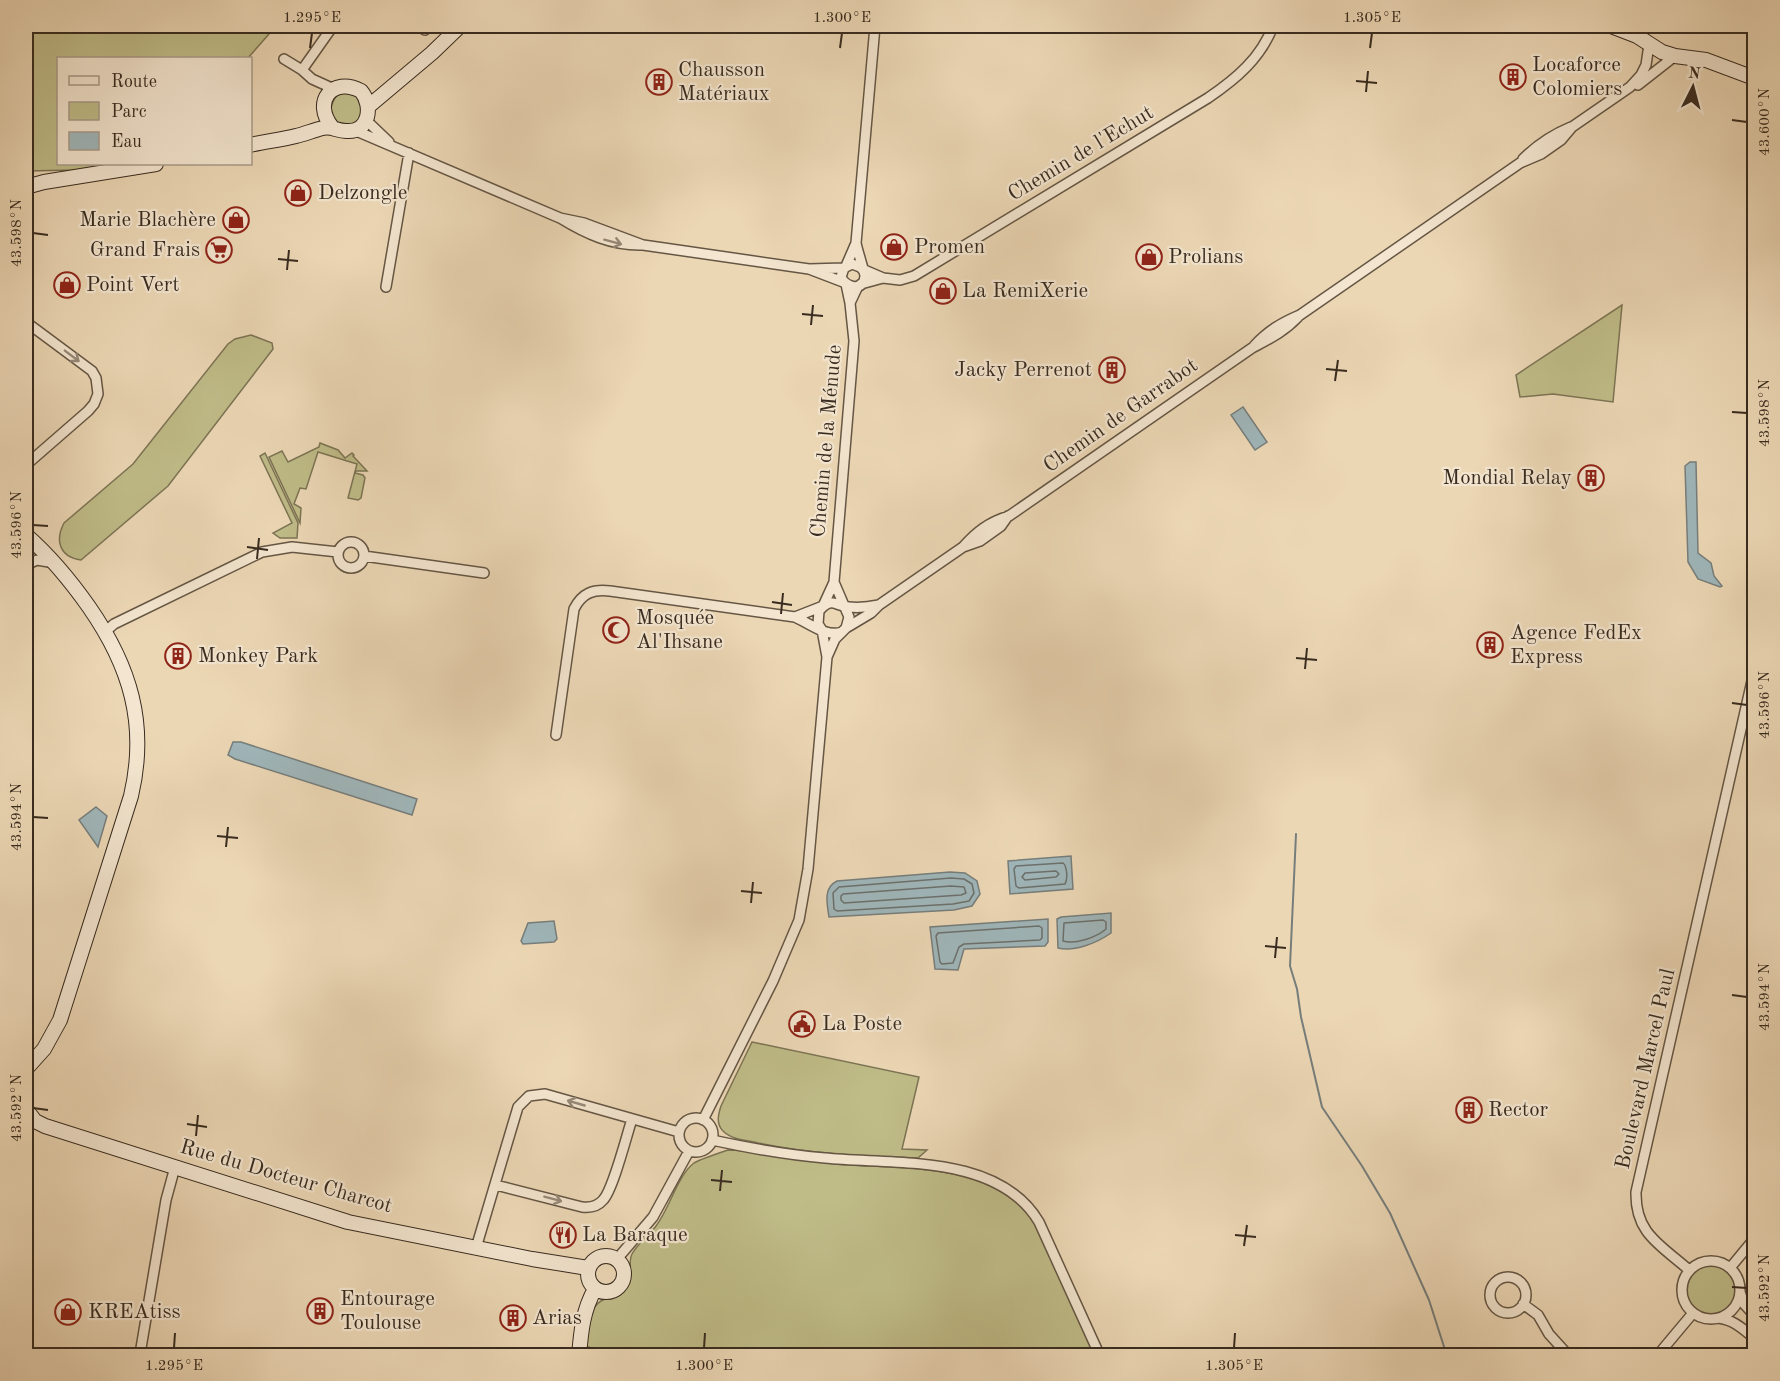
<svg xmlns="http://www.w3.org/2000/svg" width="1780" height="1381" font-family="'Old Standard TT',serif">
<rect width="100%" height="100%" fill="#ecd7b5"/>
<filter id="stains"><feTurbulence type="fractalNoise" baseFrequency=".00333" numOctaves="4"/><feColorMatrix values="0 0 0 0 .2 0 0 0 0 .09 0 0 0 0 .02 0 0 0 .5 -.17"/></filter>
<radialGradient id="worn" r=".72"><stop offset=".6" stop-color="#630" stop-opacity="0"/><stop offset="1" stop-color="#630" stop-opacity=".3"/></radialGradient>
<path fill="#bfbc88" stroke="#7c7454" stroke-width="1.5" d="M42,26H276L248,58H58V164H120L75,170L26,171V36Z
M340,92L359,95L363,115L355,123C331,131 323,109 340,92Z
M1622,305L1613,402L1553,394L1520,397L1516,375Z
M251,335L272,343L273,349L168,486L81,560C59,557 55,540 64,523L133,464L228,344L235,339Z
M320,443L338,450L345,458L352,453L354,455L353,456L367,471H356L355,473L363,475L365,478L361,498L358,500L348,498L357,464L318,452L306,489L300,488L294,504L301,508L300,523L269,457L282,451L288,462L319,447Z
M265,453L298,523L297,538H280L273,533L292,523L260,456Z
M752,1042L919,1077L902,1149L927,1150L918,1158C864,1157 811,1154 758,1143C746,1140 732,1140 723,1131C716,1124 718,1115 721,1106Z
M728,1150C762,1151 795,1159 828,1163C891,1170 979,1160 1026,1212C1039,1226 1046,1247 1054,1264C1067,1294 1081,1325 1095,1355L588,1356L589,1347H586C588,1332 587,1309 601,1301C611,1295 622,1296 628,1285C634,1276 627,1264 632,1254C638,1243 649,1235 656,1226C670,1208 677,1176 694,1163C699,1160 722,1152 728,1150Z
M1686 1289a25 25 0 1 1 50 0a25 25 0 1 1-50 0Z"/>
<path fill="#9fb6ba" stroke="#767e7c" stroke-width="1.5" d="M1243,407L1267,442L1255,450L1231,415Z
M1690,462H1696L1698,553L1711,563L1714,576L1722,586L1720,587L1698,579L1688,562L1685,466Z
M233,742H241L417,799L412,815L235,759L228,755Z
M96,807L107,816L98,847L79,820Z
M1071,856L1073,889L1010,894L1008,861Z
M950,872L965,873L977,881L980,894L972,906L954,910L829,917C827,903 823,888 837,881Z
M1111,913V933C1097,943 1074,952 1058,948L1057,919L1061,917Z
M1048,919V942L1045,946L964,949L958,970L935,969L930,927Z
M554,921L557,939L554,942L523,944L521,941L528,923Z"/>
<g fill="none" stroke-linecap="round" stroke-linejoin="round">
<path stroke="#6c706c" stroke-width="1.5" d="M1063,863C1067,866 1068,879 1065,884L1019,888L1016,886L1014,869L1016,866Z
M1056,871L1059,874L1056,877L1025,880L1022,877L1025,873Z
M951,878L964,879L972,884L974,893L969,901L953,904L837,911L834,909L833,893L839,887Z
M951,886L964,887L966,893L961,895L844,903L841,900V896L843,894Z
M1103,920L1106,922V929C1097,937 1075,945 1063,941L1064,923Z
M1039,926L1042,928V938L1040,940L964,944L959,947L953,963L942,964L940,962L936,936L938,933Z"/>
<path stroke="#767e7c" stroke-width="2" d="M1296,834L1290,966L1297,989L1301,1017L1322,1107L1362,1166L1390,1213L1429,1300L1447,1356"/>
<g stroke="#655644" stroke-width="12">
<path id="street" d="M333,26L302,70L312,79L334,89
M418,26L425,30
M284,59L302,70
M1638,85L1675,56
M366,120L389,142
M354,130L560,218C586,234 612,246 643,245L584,223L560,218
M1523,159C1537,145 1552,135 1571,127
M856,243L875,26
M643,245L809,269
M846,266L856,243C857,249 865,274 865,276C864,292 846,288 841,277L844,268L852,264L860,267
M883,278L900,280L914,276L1208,98C1236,79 1261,58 1273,26
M843,282L809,269L844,268
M846,284L850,303L858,286
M861,284L883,278L862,269
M386,287L409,153
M26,322L92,371L96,378L98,394L94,404L88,411L26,465
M1254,346C1268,331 1281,323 1300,315L1520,163L1541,154L1561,140L1572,127L1630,87L1641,75L1646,65L1649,45
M338 555a13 13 0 1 1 26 0a13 13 0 1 1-26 0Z
M963,547C976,532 989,522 1009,516L1252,348C1269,339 1284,332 1298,317
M364,556L484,573
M26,565L37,560L55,563
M834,582L854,341L850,303
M846,628L871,613L879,605L963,547L980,541L1001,526L1008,516
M106,631L114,624L262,552L292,547L338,552
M827,657L835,639L846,628L849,617L834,582L823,606L795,617C809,623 827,638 842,632
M556,735L574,609C582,593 593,589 610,591L795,617
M679 1135a17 17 0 1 1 34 0a17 17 0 1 1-34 0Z
M703,1120L773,981L799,920L808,869L827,657L822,630L818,624L819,611C831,596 835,606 849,607C859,608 869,607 879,605
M712,1140C749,1148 787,1155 825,1158C894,1165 998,1153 1039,1222L1100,1356
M496,1185L582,1207C590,1208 598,1206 603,1200C613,1190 627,1134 632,1119
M476,1248L518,1107L529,1096L545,1094L679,1132
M617,1259L653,1217L689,1151
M1682 1290a29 29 0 1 1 58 0a29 29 0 1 1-58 0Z
M1730,1268L1754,1239
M1689,1270C1661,1245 1635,1234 1636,1192L1754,672
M1490 1295a18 18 0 1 1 36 0a18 18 0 1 1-36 0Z
M1740,1292L1744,1304L1754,1315
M1523,1304L1538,1315L1549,1334L1569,1356
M1718,1318C1734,1320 1742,1328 1754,1338
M140,1354L166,1200L175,1167
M1657,1356L1693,1313"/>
</g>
<g stroke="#382b1f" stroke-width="16">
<path id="secondary" d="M1611,26L1637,36L1662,52L1675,56L1706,60L1754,78
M369,106L432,53L460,26
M250,145C266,141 281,140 296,136C305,134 314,130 323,128C332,126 337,131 346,131C370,133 373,105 361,91C332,76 312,102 332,127
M26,187L44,182L156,164
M26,535C50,556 70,580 89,607C130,666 148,724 131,796L60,1020L44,1049L26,1069
M26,1109L35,1121L45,1126L348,1222L532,1259L588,1268
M588 1274a18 18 0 1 1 36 0a18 18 0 1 1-36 0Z
M579,1356C581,1331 583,1310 595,1289"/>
</g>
<use href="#street" stroke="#f3e5cf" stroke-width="9"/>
<use href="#secondary" stroke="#f3e5cf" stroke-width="14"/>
</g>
<defs><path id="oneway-shaft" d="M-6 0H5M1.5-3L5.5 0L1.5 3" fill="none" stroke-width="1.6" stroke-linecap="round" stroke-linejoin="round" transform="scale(1.5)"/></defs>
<g stroke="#968877">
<use href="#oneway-shaft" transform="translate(613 242) rotate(15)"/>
<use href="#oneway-shaft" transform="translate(72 356) rotate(37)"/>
<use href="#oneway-shaft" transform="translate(576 1103) rotate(-164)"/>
<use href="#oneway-shaft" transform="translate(553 1199) rotate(15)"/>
</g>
<path fill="none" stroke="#382b1f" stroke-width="2" d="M310,48L312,33M840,48L842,33M1370,48L1372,33M1356,81L1377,83M1366,92L1368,71M1732,120L1747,122M33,233L48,235M278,259L298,261M287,270L289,250M802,314L823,316M811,325L813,305M1326,369L1347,371M1335,381L1338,360M1732,412L1747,413M33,525L48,526M247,547L268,550M257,559L259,538M772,602L792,605M781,614L783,593M1296,658L1317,660M1305,669L1307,648M1732,703L1747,705M33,817L48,818M217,836L238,838M226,847L228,827M741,891L762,893M751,903L753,882M1265,946L1286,948M1275,958L1277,937M1732,995L1747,997M33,1108L48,1110M187,1124L207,1127M196,1136L198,1115M711,1180L732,1182M720,1191L722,1170M1235,1235L1256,1237M1244,1246L1247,1225M1732,1287L1747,1288M174,1348L175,1333M704,1348L705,1333M1234,1348L1235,1333"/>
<defs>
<g id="building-ring" transform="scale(1.35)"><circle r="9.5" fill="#f3e5cf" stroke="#8f2418" stroke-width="1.5"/><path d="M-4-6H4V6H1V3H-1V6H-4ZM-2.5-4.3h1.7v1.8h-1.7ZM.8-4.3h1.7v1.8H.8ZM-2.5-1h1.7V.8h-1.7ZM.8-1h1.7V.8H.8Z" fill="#8f2418"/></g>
<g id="shop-ring" transform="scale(1.35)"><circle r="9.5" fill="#f3e5cf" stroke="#8f2418" stroke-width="1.5"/><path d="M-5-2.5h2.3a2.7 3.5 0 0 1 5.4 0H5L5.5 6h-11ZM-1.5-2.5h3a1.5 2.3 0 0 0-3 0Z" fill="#8f2418"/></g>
<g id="supermarket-ring" transform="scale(1.35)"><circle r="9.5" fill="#f3e5cf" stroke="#8f2418" stroke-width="1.5"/><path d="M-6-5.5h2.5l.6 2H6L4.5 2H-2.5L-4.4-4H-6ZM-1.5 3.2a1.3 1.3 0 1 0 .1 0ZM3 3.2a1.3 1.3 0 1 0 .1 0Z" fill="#8f2418"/></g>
<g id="mosque-ring" transform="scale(1.35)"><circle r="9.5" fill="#f3e5cf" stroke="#8f2418" stroke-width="1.5"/><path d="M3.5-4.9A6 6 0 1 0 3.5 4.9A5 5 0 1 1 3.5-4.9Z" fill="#8f2418"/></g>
<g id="civic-ring" transform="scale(1.35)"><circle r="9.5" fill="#f3e5cf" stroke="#8f2418" stroke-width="1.5"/><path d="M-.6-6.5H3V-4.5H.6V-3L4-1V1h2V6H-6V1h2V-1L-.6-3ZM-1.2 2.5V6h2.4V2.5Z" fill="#8f2418"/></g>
<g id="restaurant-ring" transform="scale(1.35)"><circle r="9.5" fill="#f3e5cf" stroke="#8f2418" stroke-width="1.5"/><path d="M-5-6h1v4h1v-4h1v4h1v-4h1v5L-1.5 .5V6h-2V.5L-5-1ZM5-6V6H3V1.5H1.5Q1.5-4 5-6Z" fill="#8f2418"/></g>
</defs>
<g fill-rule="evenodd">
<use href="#building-ring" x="1513" y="77"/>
<use href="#building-ring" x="659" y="82"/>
<use href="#shop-ring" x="298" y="193"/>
<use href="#shop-ring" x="236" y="220"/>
<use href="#shop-ring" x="894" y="247"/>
<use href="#supermarket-ring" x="219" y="250"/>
<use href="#shop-ring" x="1149" y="257"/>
<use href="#shop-ring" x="67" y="285"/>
<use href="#shop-ring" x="943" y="291"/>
<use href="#building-ring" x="1112" y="370"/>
<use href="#building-ring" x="1591" y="478"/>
<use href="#mosque-ring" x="616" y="630"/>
<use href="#building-ring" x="1490" y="645"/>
<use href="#building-ring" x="178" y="656"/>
<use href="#civic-ring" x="802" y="1024"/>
<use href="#building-ring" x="1469" y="1110"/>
<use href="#restaurant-ring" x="563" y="1235"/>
<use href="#building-ring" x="320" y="1311"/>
<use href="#shop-ring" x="68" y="1312"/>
<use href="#building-ring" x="513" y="1318"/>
</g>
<g text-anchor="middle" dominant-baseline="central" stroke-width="4.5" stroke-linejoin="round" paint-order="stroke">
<g font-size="21" fill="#382b1f" stroke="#f3e5cf" text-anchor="start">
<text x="1532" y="65">Locaforce<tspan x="1532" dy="24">Colomiers</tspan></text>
<text x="678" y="70">Chausson<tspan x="678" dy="24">Matériaux</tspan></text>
<text x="318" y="193">Delzongle</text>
<text x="216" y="220" text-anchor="end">Marie Blachère</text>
<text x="914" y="247">Promen</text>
<text x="200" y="250" text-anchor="end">Grand Frais</text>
<text x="1168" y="257">Prolians</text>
<text x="86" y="285">Point Vert</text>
<text x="962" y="291">La RemiXerie</text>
<text x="1092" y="370" text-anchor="end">Jacky Perrenot</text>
<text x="1572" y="478" text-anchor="end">Mondial Relay</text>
<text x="636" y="618">Mosquée<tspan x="636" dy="24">Al'Ihsane</tspan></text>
<text x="1510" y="633">Agence FedEx<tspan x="1510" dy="24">Express</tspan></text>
<text x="198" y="656">Monkey Park</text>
<text x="822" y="1024">La Poste</text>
<text x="1488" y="1110">Rector</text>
<text x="582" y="1235">La Baraque</text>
<text x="340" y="1299">Entourage<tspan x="340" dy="24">Toulouse</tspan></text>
<text x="88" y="1312">KREAtiss</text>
<text x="532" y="1318">Arias</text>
</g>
<g font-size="21" fill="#382b1f" stroke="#f3e5cf">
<text transform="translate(1081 154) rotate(-31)">Chemin de l'Echut</text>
<text transform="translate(1121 416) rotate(-35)">Chemin de Garrabot</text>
<text transform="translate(827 441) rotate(-85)">Chemin de la Ménude</text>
<text transform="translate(1646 1069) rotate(-77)">Boulevard Marcel Paul</text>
<text transform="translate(286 1177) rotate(16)">Rue du Docteur Charcot</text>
</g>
</g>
<rect width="1780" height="1381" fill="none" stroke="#ecd7b5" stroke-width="66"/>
<rect x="57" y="57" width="195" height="108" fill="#f3e5cf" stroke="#a89b89" stroke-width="1.5"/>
<rect x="69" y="76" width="30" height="9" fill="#f3e5cf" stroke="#a89b89" stroke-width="1.5"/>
<text x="111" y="87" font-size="18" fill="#382b1f">Route</text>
<rect x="69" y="102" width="30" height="18" fill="#bfbc88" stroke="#a89b89" stroke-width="1.5"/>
<text x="111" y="117" font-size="18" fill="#382b1f">Parc</text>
<rect x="69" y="132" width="30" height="18" fill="#9fb6ba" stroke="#a89b89" stroke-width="1.5"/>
<text x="111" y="147" font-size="18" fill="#382b1f">Eau</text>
<g transform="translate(1693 87) rotate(6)" stroke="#f3e5cf" stroke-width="4.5" paint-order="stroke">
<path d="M0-4.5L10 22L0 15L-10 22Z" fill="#382b1f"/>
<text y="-9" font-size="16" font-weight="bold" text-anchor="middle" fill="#382b1f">N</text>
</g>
<rect x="33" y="33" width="1714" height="1315" fill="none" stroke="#382b1f" stroke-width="2"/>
<g font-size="15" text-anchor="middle" fill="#382b1f">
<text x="312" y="22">1.295°E</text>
<text x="842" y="22">1.300°E</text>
<text x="1372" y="22">1.305°E</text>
<text transform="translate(1764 122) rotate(-90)" y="5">43.600°N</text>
<text transform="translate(16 233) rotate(-90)" y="5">43.598°N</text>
<text transform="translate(1764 413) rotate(-90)" y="5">43.598°N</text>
<text transform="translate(16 525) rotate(-90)" y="5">43.596°N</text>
<text transform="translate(1764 705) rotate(-90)" y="5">43.596°N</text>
<text transform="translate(16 817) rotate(-90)" y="5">43.594°N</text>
<text transform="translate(1764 997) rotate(-90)" y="5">43.594°N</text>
<text transform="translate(16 1108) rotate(-90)" y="5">43.592°N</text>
<text transform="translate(1764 1288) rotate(-90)" y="5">43.592°N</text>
<text x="174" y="1370">1.295°E</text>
<text x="704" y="1370">1.300°E</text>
<text x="1234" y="1370">1.305°E</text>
</g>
<rect width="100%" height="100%" filter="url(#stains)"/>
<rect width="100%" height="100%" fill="url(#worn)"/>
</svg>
